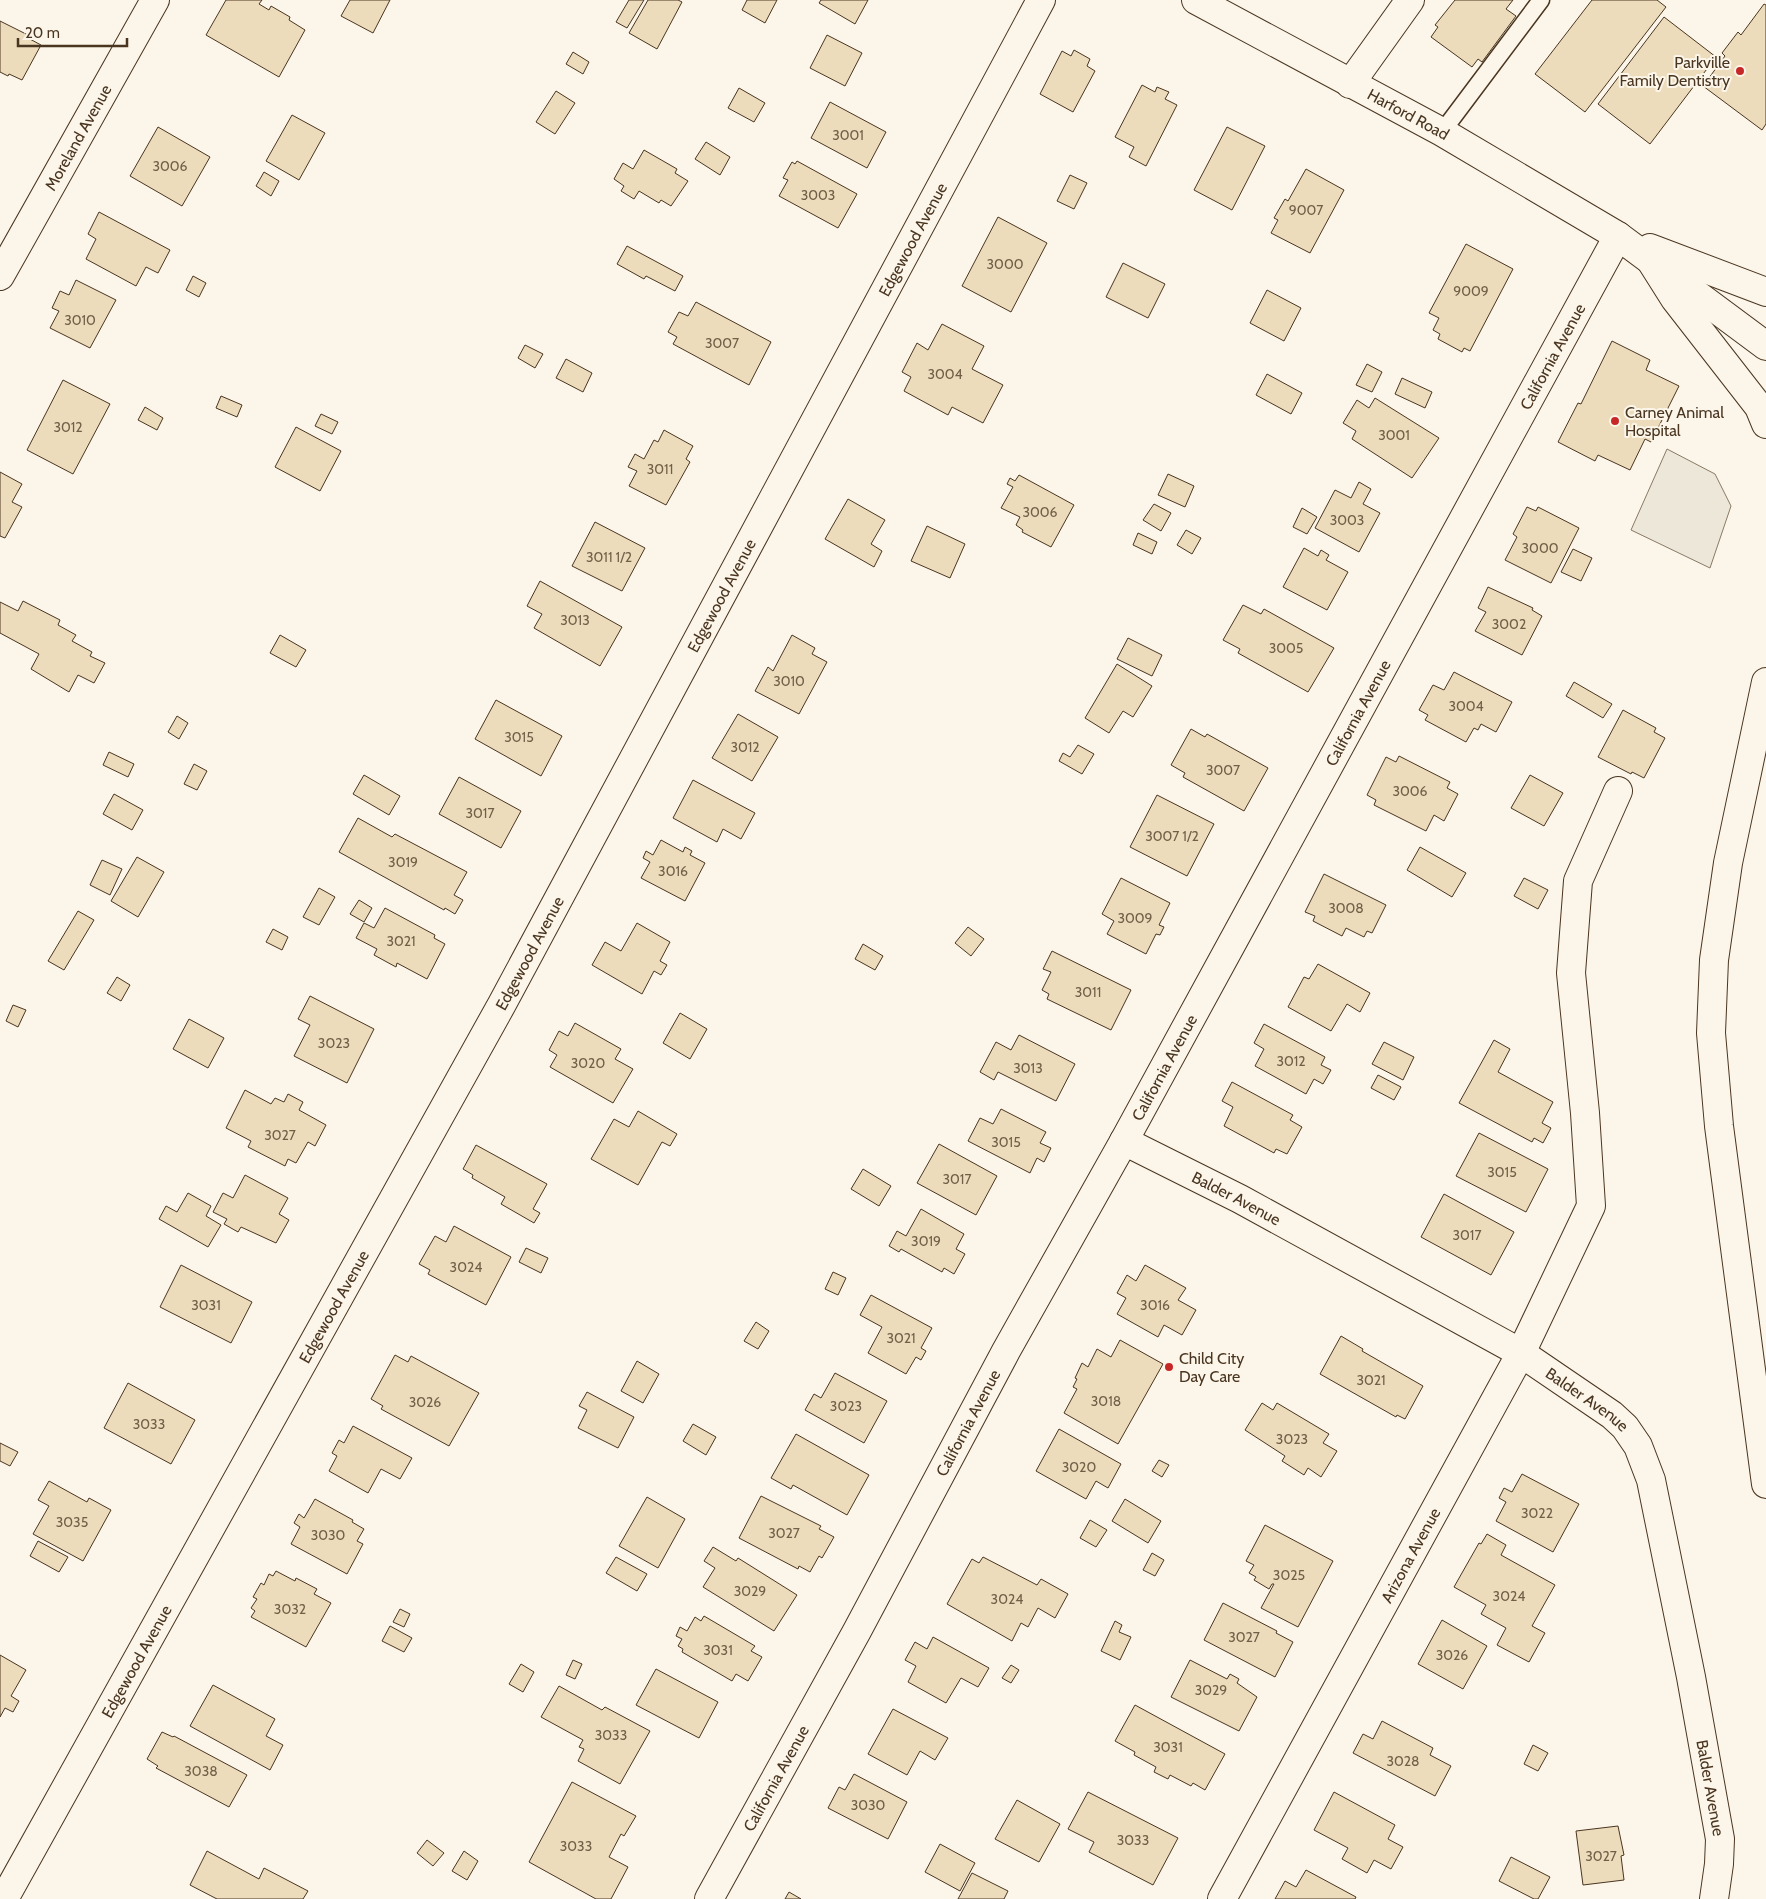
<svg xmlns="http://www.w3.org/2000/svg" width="1766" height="1899" font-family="Cabin,sans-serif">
<rect width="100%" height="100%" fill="#fbf6e9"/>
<path fill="#ede7d9" stroke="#887966" d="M1667,449L1715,474L1731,506L1710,568L1631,530Z"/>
<path fill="#ecdcbc" stroke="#4a3520" d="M226,0H262L259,4L269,10L271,6L290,17L289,20L305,30L279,77L206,35Z
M350,0H390L373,33L341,16Z
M629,0H644L627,28L616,22Z
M648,0H678L682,2L657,49L629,33Z
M747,0H777L765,23L742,10Z
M821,0H868L855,24L819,3Z
M1455,0H1513L1506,9L1516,16L1482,62L1478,59L1472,67L1431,37L1438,27L1435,25Z
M1592,0H1657L1666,7L1585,112L1535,74Z
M1764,4L1766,5V124L1762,130L1703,86L1725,56L1722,53L1738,32L1741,35Z
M1664,17L1716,57L1650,144L1598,104Z
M0,21L30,36L28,38L41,45L22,80L9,74L8,76L0,72Z
M827,35L862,53L845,86L810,68Z
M1074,50L1090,59L1087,66L1095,71L1073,112L1040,94L1062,51L1071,56Z
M573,52L589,62L583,74L566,64Z
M1142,85L1155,92L1157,87L1169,92L1165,99L1177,105L1146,166L1129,157L1134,147L1115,137Z
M739,88L765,103L754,122L728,108Z
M556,91L575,103L555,134L536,122Z
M830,102L886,132L867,168L811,138Z
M292,115L325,133L299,180L266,161Z
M158,127L210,157L182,206L130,176Z
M1227,127L1265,146L1232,210L1194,190Z
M706,142L730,157L720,175L695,159Z
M644,150L677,169L675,173L688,181L671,206L661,200L659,203L639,191L634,199L621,191L624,186L614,179L623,163L633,169Z
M797,161L857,194L838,228L779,196L788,180L783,178L792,162L795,164Z
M1306,169L1344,190L1310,253L1271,233L1278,220L1274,218L1285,199L1288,201Z
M264,172L279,181L271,196L256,186Z
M1070,175L1087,183L1074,209L1057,201Z
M99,212L170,250L158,273L146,267L136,286L86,259L96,239L88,234Z
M998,217L1047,243L1011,312L962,286Z
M1466,244L1513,269L1470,351L1464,348L1462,352L1438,339L1440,334L1433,330L1439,318L1429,313Z
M627,246L683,276L675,291L646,276L644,279L617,264Z
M1123,263L1165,284L1148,318L1106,297Z
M193,276L206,283L199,297L186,290Z
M76,280L116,300L90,348L50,328L59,311L52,308L60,291L69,295Z
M1267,290L1301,308L1284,341L1250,323Z
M696,302L771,342L749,385L673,344L677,337L668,332L679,312L688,316Z
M942,324L984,346L972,369L1003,385L983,423L952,407L948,415L904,391L911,377L902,372L917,343L928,350Z
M1612,341L1650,360L1646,370L1679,386L1651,442L1645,439L1630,470L1598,455L1595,461L1558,442L1578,403L1581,404Z
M525,345L543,354L535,368L518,358Z
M566,359L592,373L583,392L556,378Z
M1367,364L1382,372L1372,392L1356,385Z
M1267,374L1302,393L1291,414L1256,395Z
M1402,378L1432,392L1425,408L1395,394Z
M63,380L110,404L73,474L27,450Z
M221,396L242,405L237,417L216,408Z
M1375,398L1439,438L1412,478L1352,439L1356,431L1343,423L1357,400L1369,408Z
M145,407L163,418L157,430L138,420Z
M321,414L338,422L332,434L315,426Z
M296,427L341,451L320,491L275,467Z
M664,430L693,446L686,459L690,462L666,505L629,486L637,471L628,467L635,454L644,459L654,440L658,442Z
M0,472L22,484L12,502L22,507L5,538L0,536Z
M1168,474L1194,486L1185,507L1158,495Z
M1019,475L1074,505L1051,547L1022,532L1023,530L1016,525L1020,517L1001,508L1013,487L1007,484L1010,478L1015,481Z
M1359,482L1371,489L1363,504L1380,513L1359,552L1315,528L1335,490L1351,498Z
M848,499L885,520L871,544L882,551L874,567L825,539Z
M1154,504L1171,513L1161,531L1143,520Z
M1527,507L1536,511L1538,507L1579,528L1551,583L1505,560L1517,537L1513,534Z
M1302,508L1317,517L1307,534L1293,527Z
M595,522L645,548L622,591L572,566Z
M927,526L965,544L950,578L911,561Z
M1186,530L1201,538L1192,554L1177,545Z
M1138,533L1157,542L1152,554L1133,545Z
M1304,548L1318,556L1321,550L1329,555L1326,560L1348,572L1327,610L1283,587Z
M1573,549L1592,558L1581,581L1561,572Z
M540,581L622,627L600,666L534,628L542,614L527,606Z
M1488,587L1533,608L1532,610L1542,616L1522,655L1475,631L1486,612L1478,608Z
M23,601L60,620L58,625L76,635L72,641L92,652L90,656L105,663L94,683L78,675L69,692L31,669L39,654L0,633V602L18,611Z
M1243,605L1261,614L1264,609L1334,648L1308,692L1238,653L1240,649L1223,640Z
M280,635L306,650L296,667L270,653Z
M792,635L815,648L812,654L827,662L799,714L755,691L768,667L773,671Z
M1128,638L1162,655L1152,676L1117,659Z
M1117,664L1152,686L1133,717L1123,711L1109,733L1085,718Z
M1454,672L1512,702L1496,732L1481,724L1478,730L1474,728L1466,742L1425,720L1428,715L1419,710L1433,685L1444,690Z
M1574,682L1612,704L1603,718L1566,696Z
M496,700L562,736L541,776L475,739Z
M1623,710L1656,728L1654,732L1665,738L1644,778L1632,772L1631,774L1598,757Z
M738,714L778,737L752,781L712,758Z
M177,716L188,723L179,739L168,732Z
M1191,729L1205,737L1207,734L1268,768L1244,811L1183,777L1185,773L1171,765Z
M1078,745L1094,754L1082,774L1059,761L1063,753L1070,757Z
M109,752L134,764L128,777L103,765Z
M1399,756L1450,782L1447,788L1458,794L1444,821L1434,815L1426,831L1374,805L1376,800L1367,795L1386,757L1396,762Z
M194,764L207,771L197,790L184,784Z
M364,775L400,796L389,815L353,794Z
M1530,775L1563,793L1544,826L1511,808Z
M459,777L521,811L501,848L439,814Z
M693,780L755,813L741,839L723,829L717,842L673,818Z
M114,794L143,810L132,830L103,814Z
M1157,795L1214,824L1187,876L1130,847Z
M358,818L392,837L395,834L467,872L454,895L463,900L455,914L445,908L444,910L339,852Z
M661,840L683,852L685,847L692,851L690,855L705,863L685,901L641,878L650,862L643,858L646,851L653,855Z
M1420,847L1466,873L1452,897L1407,870Z
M137,857L164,872L138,917L111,901Z
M102,860L122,869L110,895L90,885Z
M1324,874L1386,905L1372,933L1367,931L1364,937L1346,928L1342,936L1313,921L1315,916L1305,912Z
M1121,878L1170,903L1159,925L1164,927L1160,935L1156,934L1146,954L1107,934L1114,921L1102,914Z
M1524,878L1548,890L1538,909L1514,896Z
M319,888L335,897L319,925L303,917Z
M359,900L372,908L364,922L350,914Z
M385,908L435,935L434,938L445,944L427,979L397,963L396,967L374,955L377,949L356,938L364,923L374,928Z
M78,911L94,920L64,970L48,961Z
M637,923L670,942L660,961L667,965L661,975L654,971L642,994L592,965L605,942L621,951Z
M968,927L984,939L971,956L955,943Z
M273,929L288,937L282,950L266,942Z
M863,944L883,956L875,970L855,959Z
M1052,951L1131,990L1111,1030L1047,999L1049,994L1042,990L1051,972L1043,969Z
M1318,964L1370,993L1360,1012L1347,1004L1331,1031L1288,1007L1304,977L1309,979Z
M117,977L130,985L121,1001L107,993Z
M310,996L374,1029L347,1083L294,1056L310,1025L298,1019Z
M13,1005L26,1010L18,1027L6,1021Z
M680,1013L707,1029L690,1059L663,1043Z
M189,1019L224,1038L208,1068L173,1049Z
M575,1023L621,1049L615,1059L633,1069L613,1103L550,1067L557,1055L549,1050L559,1031L568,1036Z
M1264,1024L1325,1057L1321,1065L1331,1070L1323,1084L1314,1079L1306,1094L1255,1066L1264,1049L1254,1043Z
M1019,1035L1075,1064L1056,1101L998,1072L994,1080L980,1072L996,1042L1011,1050Z
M1494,1040L1510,1049L1498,1072L1553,1102L1542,1123L1551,1128L1543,1143L1534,1138L1532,1142L1459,1103Z
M1384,1042L1414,1057L1403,1080L1372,1064Z
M1378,1075L1401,1087L1394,1100L1371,1088Z
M1232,1082L1293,1115L1290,1120L1302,1127L1287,1154L1276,1149L1274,1153L1224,1126L1233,1107L1222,1101Z
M245,1090L271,1104L275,1098L284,1102L288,1094L303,1102L299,1110L326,1125L315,1146L308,1142L296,1163L288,1159L285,1166L248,1147L251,1141L226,1128Z
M1001,1109L1046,1132L1040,1143L1051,1148L1044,1162L1037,1158L1030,1173L968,1141L980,1118L993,1124Z
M638,1111L677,1134L670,1146L662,1142L638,1185L591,1159L614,1119L629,1127Z
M1479,1133L1548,1169L1526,1212L1456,1176Z
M939,1144L997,1176L976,1215L917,1183Z
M476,1145L547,1184L533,1209L540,1213L534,1223L501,1204L505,1197L472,1178L473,1175L463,1169Z
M863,1169L891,1186L879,1206L851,1189Z
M245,1175L288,1198L279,1214L289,1220L276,1243L241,1227L238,1232L224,1224L227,1219L213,1212L223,1193L233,1198Z
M188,1193L211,1206L206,1216L221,1225L208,1247L159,1219L166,1206L177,1212Z
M1444,1194L1514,1232L1491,1275L1421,1237Z
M921,1209L964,1234L956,1249L965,1254L954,1274L944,1268L942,1272L901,1249L899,1252L889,1246L897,1231L906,1236Z
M454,1226L511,1257L486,1305L428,1274L430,1270L419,1264L435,1236L446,1242Z
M526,1248L548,1258L541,1273L519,1262Z
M181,1265L252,1302L231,1343L160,1307Z
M1145,1265L1186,1288L1178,1300L1196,1310L1182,1335L1164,1325L1158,1337L1117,1314L1126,1298L1117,1293L1127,1275L1136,1281Z
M833,1272L846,1278L838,1295L825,1289Z
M871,1295L932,1328L921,1348L926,1351L921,1360L916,1357L906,1374L868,1353L882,1327L860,1315Z
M756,1322L769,1331L758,1349L744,1341Z
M1341,1336L1363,1349L1362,1351L1423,1386L1405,1419L1397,1415L1396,1417L1320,1374Z
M1120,1340L1163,1364L1118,1444L1064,1413L1077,1389L1073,1387L1077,1379L1075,1378L1082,1363L1088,1367L1097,1349L1111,1357Z
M395,1355L408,1362L411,1356L479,1393L449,1446L381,1409L383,1406L371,1399Z
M637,1361L659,1374L643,1403L621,1391Z
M835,1373L887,1401L864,1443L805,1410L814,1394L821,1398Z
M128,1383L195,1420L171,1464L104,1428Z
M587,1392L634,1417L618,1448L578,1428L587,1410L579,1406Z
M1262,1403L1273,1410L1277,1403L1329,1434L1323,1443L1337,1451L1321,1477L1308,1468L1304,1475L1282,1461L1285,1456L1245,1430Z
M693,1424L716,1437L706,1455L683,1441Z
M353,1426L412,1458L400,1479L381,1469L368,1493L329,1471L337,1456L332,1453L339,1440L344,1443Z
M1059,1429L1121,1464L1108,1488L1096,1481L1086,1499L1036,1471Z
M796,1434L869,1475L847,1515L793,1485L791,1489L771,1478Z
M0,1443L18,1452L10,1466L0,1461Z
M1159,1460L1169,1465L1162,1477L1152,1471Z
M1522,1474L1579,1504L1553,1552L1496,1521L1506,1502L1499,1498L1504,1488L1512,1492Z
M49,1481L87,1502L89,1498L111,1510L83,1561L33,1534L49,1506L38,1500Z
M761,1496L821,1526L819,1529L834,1537L822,1558L819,1556L810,1572L799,1566L798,1569L739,1538Z
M647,1497L685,1519L658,1568L619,1546Z
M315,1499L353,1520L352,1522L364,1529L357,1541L363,1544L347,1574L291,1544L300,1527L294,1523L299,1514L304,1518Z
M1125,1499L1161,1521L1148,1543L1112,1521Z
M1090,1520L1107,1530L1096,1547L1080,1538Z
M1265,1525L1333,1561L1298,1627L1261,1608L1274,1584H1272L1269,1589L1254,1580L1256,1577L1249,1573L1254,1565L1246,1561Z
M1487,1534L1506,1545L1501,1555L1555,1585L1532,1626L1545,1633L1529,1662L1497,1645L1506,1628L1481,1614L1486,1605L1454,1587L1479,1543L1481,1544Z
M38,1541L68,1557L59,1572L30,1556Z
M713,1547L736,1561L738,1558L797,1595L774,1631L703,1587L715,1568L704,1561Z
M1152,1553L1164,1560L1155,1576L1143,1570Z
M616,1557L647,1574L637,1591L606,1573Z
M983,1557L1037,1585L1041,1579L1068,1594L1055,1618L1038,1608L1028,1627L1021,1623L1012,1641L947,1604L972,1559L979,1563Z
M276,1571L295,1581L296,1578L317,1589L314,1594L331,1603L306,1647L251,1617L255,1611L251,1608L257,1599L253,1597L261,1583L264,1585L269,1574L273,1576Z
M1223,1603L1277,1631L1276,1633L1293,1642L1275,1677L1204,1640Z
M400,1609L410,1614L404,1627L393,1622Z
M704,1616L755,1646L751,1651L762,1657L748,1681L736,1674L732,1681L682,1652L683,1649L678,1646L682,1639L676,1636L680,1627L687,1631L695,1617L701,1621Z
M1442,1620L1487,1646L1463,1689L1418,1664Z
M1115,1621L1122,1625L1119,1632L1131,1637L1120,1660L1101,1651Z
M390,1626L412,1638L404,1652L382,1641Z
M933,1637L989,1668L978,1687L961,1678L946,1703L908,1682L916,1666L905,1660L915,1642L927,1649Z
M0,1655L26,1670L11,1696L19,1701L13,1712L5,1708L0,1717Z
M573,1660L582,1664L575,1679L566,1675Z
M1190,1660L1227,1679L1230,1674L1239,1679L1237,1683L1257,1697L1239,1731L1171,1697Z
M521,1664L534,1672L523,1692L509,1684Z
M1011,1665L1019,1670L1011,1683L1002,1678Z
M656,1669L718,1702L699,1738L636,1705Z
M213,1685L275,1719L266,1736L283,1745L270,1770L190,1726Z
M559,1686L602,1710L605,1707L650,1731L620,1784L578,1761L584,1749L579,1747L583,1740L541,1717Z
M1135,1705L1225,1754L1205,1790L1193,1783L1191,1786L1170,1775L1168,1779L1154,1772L1156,1767L1134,1755L1135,1752L1115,1741Z
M893,1709L948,1738L935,1760L920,1751L907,1775L868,1754Z
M1382,1721L1433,1748L1430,1755L1451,1766L1435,1796L1353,1753L1363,1734L1373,1739Z
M162,1732L173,1737L174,1736L247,1775L229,1807L156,1768L158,1766L147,1759Z
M1533,1745L1548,1753L1538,1771L1524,1764Z
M854,1774L907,1802L888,1839L828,1808L839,1787L845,1790Z
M572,1782L636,1816L624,1836L621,1834L609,1857L628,1867L611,1899H596L529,1862Z
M1088,1792L1178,1838L1153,1885L1089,1852L1094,1842L1068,1829Z
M1334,1792L1395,1825L1388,1839L1403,1847L1391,1869L1374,1860L1367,1873L1342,1859L1348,1848L1314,1830Z
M1017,1800L1060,1824L1039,1862L995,1839Z
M1618,1826L1624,1855L1621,1856L1624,1880L1583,1885L1576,1831Z
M427,1840L444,1853L433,1866L417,1853Z
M940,1844L975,1863L960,1891L925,1872Z
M207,1851L259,1879L264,1868L308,1891L303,1899H217L190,1885Z
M464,1851L478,1861L467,1880L452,1871Z
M1511,1857L1550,1877L1538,1899H1534L1499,1881Z
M1306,1870L1356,1897L1355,1899H1275L1285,1881L1296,1887Z
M972,1873L1008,1891L1004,1899H958Z
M789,1892L801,1899H785Z"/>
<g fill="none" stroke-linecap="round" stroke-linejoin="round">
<g stroke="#4a3520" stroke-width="19">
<path id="service" d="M1442,132L1541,0"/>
</g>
<g stroke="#4a3520" stroke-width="30">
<g id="minor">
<path d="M1350,84L1410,0"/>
<path id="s1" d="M0,276L155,0"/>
<path id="s2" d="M1124,1141L1240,1199L1521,1353L1612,1415L1625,1427L1638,1446L1651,1480L1691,1677L1720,1839L1719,1864L1714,1899"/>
<path id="s3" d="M4,1899L502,1004L1041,0"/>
<path id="s4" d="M709,1899L857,1631L1006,1351L1124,1141L1618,236"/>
<path id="s5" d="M1222,1899L1521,1353L1591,1206L1585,1113L1571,973L1578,881L1618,791"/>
</g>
</g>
<g stroke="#4a3520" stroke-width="30">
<g id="primary">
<path id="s6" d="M1196,0L1442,132L1618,236L1766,346"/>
<path d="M1650,248L1766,292"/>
</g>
</g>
<g stroke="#4a3520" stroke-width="30">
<path id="motorway" d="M1651,261L1675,299L1759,407L1766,424
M1766,682L1728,863L1714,960L1711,1033L1719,1126L1766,1484"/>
</g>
<use href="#service" stroke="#fbf6e9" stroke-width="16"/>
<use href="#minor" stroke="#fbf6e9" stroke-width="28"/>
<use href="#primary" stroke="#fbf6e9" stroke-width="28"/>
<use href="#motorway" stroke="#fbf6e9" stroke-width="28"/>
</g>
<g fill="#c62828" stroke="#fbf6e9" stroke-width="2">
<circle cx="1740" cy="71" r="5"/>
<circle cx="1615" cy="421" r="5"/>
<circle cx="1169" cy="1367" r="5"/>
</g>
<g text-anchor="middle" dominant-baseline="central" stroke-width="4" stroke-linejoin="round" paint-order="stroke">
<g font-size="14" fill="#725f47">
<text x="848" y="135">3001</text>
<text x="170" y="166">3006</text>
<text x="818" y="195">3003</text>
<text x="1306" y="210">9007</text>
<text x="1005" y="264">3000</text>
<text x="1471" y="291">9009</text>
<text x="80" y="320">3010</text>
<text x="722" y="343">3007</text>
<text x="945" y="374">3004</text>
<text x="68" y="427">3012</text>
<text x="1394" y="435">3001</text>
<text x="660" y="469">3011</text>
<text x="1040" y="512">3006</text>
<text x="1347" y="520">3003</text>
<text x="1540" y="548">3000</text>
<text x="609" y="557">3011 1/2</text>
<text x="575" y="620">3013</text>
<text x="1509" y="624">3002</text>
<text x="1286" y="648">3005</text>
<text x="789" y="681">3010</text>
<text x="1466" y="706">3004</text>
<text x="519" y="737">3015</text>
<text x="745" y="747">3012</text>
<text x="1223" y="770">3007</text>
<text x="1410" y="791">3006</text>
<text x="480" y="813">3017</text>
<text x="1172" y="836">3007 1/2</text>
<text x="403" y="862">3019</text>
<text x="673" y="871">3016</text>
<text x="1346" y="908">3008</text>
<text x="1135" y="918">3009</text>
<text x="401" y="941">3021</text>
<text x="1088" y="992">3011</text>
<text x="334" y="1043">3023</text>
<text x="1291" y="1061">3012</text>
<text x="588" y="1063">3020</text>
<text x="1028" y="1068">3013</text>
<text x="280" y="1135">3027</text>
<text x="1006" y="1142">3015</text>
<text x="1502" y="1172">3015</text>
<text x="957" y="1179">3017</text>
<text x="1467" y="1235">3017</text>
<text x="926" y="1241">3019</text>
<text x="466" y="1267">3024</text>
<text x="206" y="1305">3031</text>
<text x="1155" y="1305">3016</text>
<text x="901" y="1338">3021</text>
<text x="1371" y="1380">3021</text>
<text x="1106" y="1401">3018</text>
<text x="425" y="1402">3026</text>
<text x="846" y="1406">3023</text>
<text x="149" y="1424">3033</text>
<text x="1292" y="1439">3023</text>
<text x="1079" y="1467">3020</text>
<text x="1537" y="1513">3022</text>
<text x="72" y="1522">3035</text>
<text x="784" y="1533">3027</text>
<text x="328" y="1535">3030</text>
<text x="1289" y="1575">3025</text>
<text x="750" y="1591">3029</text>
<text x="1509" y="1596">3024</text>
<text x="1007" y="1599">3024</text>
<text x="290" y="1609">3032</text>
<text x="1244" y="1637">3027</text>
<text x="718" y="1650">3031</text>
<text x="1452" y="1655">3026</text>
<text x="1211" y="1690">3029</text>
<text x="611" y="1735">3033</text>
<text x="1168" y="1747">3031</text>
<text x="1403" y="1761">3028</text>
<text x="201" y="1771">3038</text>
<text x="868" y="1805">3030</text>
<text x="1133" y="1840">3033</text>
<text x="576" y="1846">3033</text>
<text x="1601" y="1856">3027</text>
</g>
<g font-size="16" fill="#4a3520" stroke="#fbf6e9" text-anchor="start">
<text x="1730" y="62" text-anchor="end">Parkville<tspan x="1730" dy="18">Family Dentistry</tspan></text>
<text x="1625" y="412">Carney Animal<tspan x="1625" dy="18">Hospital</tspan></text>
<text x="1179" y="1358">Child City<tspan x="1179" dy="18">Day Care</tspan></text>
</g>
<g font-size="16" fill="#4a3520" stroke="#fbf6e9">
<text stroke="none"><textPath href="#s6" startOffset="241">Harford Road</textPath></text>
<text stroke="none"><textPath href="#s1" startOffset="159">Moreland Avenue</textPath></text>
<text stroke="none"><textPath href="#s3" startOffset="1892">Edgewood Avenue</textPath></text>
<text stroke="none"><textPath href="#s4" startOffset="1758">California Avenue</textPath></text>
<text stroke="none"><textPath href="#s3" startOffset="1488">Edgewood Avenue</textPath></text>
<text stroke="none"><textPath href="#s4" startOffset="1352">California Avenue</textPath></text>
<text stroke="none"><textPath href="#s3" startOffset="1082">Edgewood Avenue</textPath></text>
<text stroke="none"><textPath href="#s4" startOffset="948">California Avenue</textPath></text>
<text stroke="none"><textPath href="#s2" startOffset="126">Balder Avenue</textPath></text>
<text stroke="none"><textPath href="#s3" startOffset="678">Edgewood Avenue</textPath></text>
<text stroke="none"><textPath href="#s2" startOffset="531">Balder Avenue</textPath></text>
<text stroke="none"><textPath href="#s4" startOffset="542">California Avenue</textPath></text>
<text stroke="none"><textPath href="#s5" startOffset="392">Arizona Avenue</textPath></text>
<text stroke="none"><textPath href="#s3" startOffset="272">Edgewood Avenue</textPath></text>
<text stroke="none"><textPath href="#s4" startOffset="138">California Avenue</textPath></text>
<text stroke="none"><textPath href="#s2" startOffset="951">Balder Avenue</textPath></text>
</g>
</g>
<path d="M18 38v8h109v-8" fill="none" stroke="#4a3520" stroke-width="2.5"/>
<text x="25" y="38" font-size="15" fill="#4a3520" stroke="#fbf6e9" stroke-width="4" paint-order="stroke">20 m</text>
</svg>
